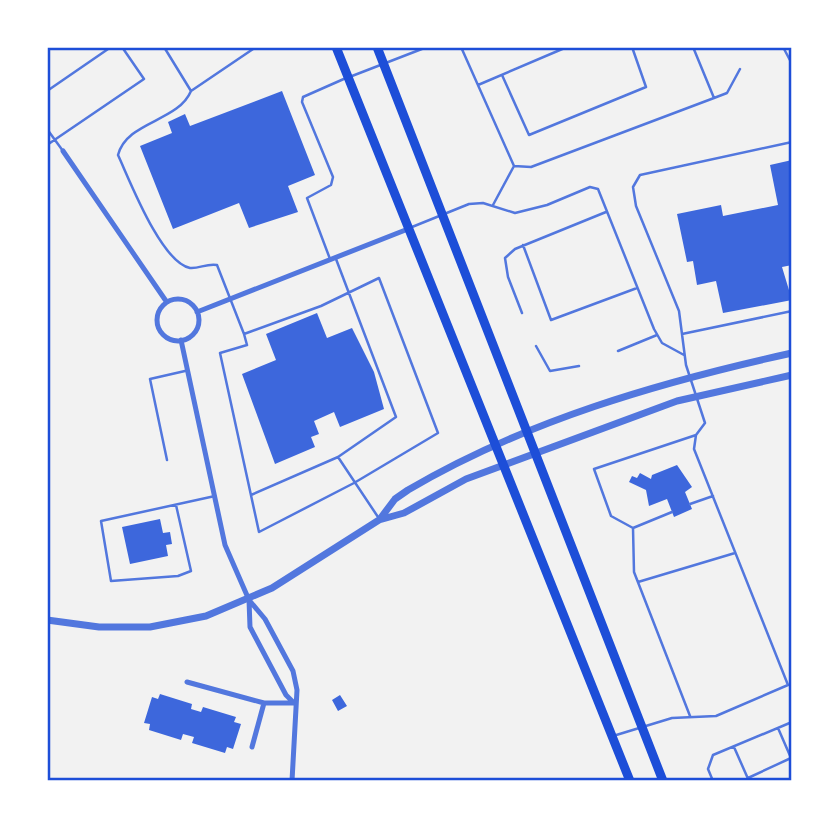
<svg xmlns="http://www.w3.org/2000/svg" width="839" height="828" font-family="Spectral,serif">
<rect width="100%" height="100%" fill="#f2f2f2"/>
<path fill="#3d67dc" d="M282,91L315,175L288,186L298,212L249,228L239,203L173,229L140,146L172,133L168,122L185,114L190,126Z
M792,160V265L782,267L792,300L723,313L716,281L697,285L693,261L687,262L677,214L721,205L723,216L778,205L770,165Z
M317,313L327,338L352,328L374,372L384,409L340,427L334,412L314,421L319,434L311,437L315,447L275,464L242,374L276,360L266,334Z
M677,465L692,487L685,492L692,509L674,517L667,499L649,506L646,490L629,482L632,476L637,478L640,473L651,479L652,475Z
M160,519L163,533L170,532L172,544L166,545L168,556L130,564L122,527Z
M160,694L192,704L191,709L201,712L203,707L236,717L234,722L241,724L233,749L227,747L225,753L192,743L194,737L183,734L181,740L149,730L150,724L144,723L152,697L158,699Z
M340,695L347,706L338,711L332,700Z"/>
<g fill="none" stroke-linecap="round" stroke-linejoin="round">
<path stroke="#5277de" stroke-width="2.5" d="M164,47L191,91
M461,47L514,166
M783,47L792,64
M502,75L529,135L646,87L632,47
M352,76L427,47
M478,85L567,47
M47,91L111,47
M714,98L727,93L740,69
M47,129L63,151
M47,145L144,79L122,47
M493,205L514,166L531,167L714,98L693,47
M412,227L469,204L483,203L515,213L547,205L590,187L598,189L654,329L662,343L684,355
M523,245L551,320L637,288
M330,259L307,198L331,185L333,177L302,102L303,97L346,78
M336,259L396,417L338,457L378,517
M522,313L508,277L505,258L515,249L606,212
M244,334L321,306L379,278L438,433L354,483L259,532L220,353L247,345L244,334L217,265C207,263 199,269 190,268C161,262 130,181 118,155C127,121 178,122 191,91L256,47
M682,334L792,311
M536,346L550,371L579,366
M618,351L657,335
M167,460L150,379L185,371
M251,495L338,457
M690,504L713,496
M176,505L191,571L178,576L111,581L101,521L215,496
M633,528L672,512
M638,582L735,553
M690,716L634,572L633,528L611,516L594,469L696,435
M613,736L672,718L716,716L788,685L694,449L696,435L705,423L686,365L679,311L636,206L633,187L640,175L792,142
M734,747L749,781
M748,778L791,758L778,728
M713,781L708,769L713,755L792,722"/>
<path stroke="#5277de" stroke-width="5" d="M63,151L166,301
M157 320a21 21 0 1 1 42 0a21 21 0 1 1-42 0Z
M197,312L408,229
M181,340L225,545L249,600L265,619L293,671L297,690L292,781
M249,600L250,627L286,695L294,703
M187,682L264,703
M252,747L264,703H294"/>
<path stroke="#5277de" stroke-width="7" d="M380,519L395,499L408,490C525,421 660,382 792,353
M47,620L99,627H150L206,616L272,588L379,520L404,513L466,479L677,401L792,375"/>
<path stroke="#1d4ed8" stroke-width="9" d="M336,47L630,781
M377,47L663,781"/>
</g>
<rect width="839" height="828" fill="none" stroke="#ffffff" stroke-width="98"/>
<rect x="49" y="49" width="741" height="730" fill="none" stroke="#1d4ed8" stroke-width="2.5"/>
</svg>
